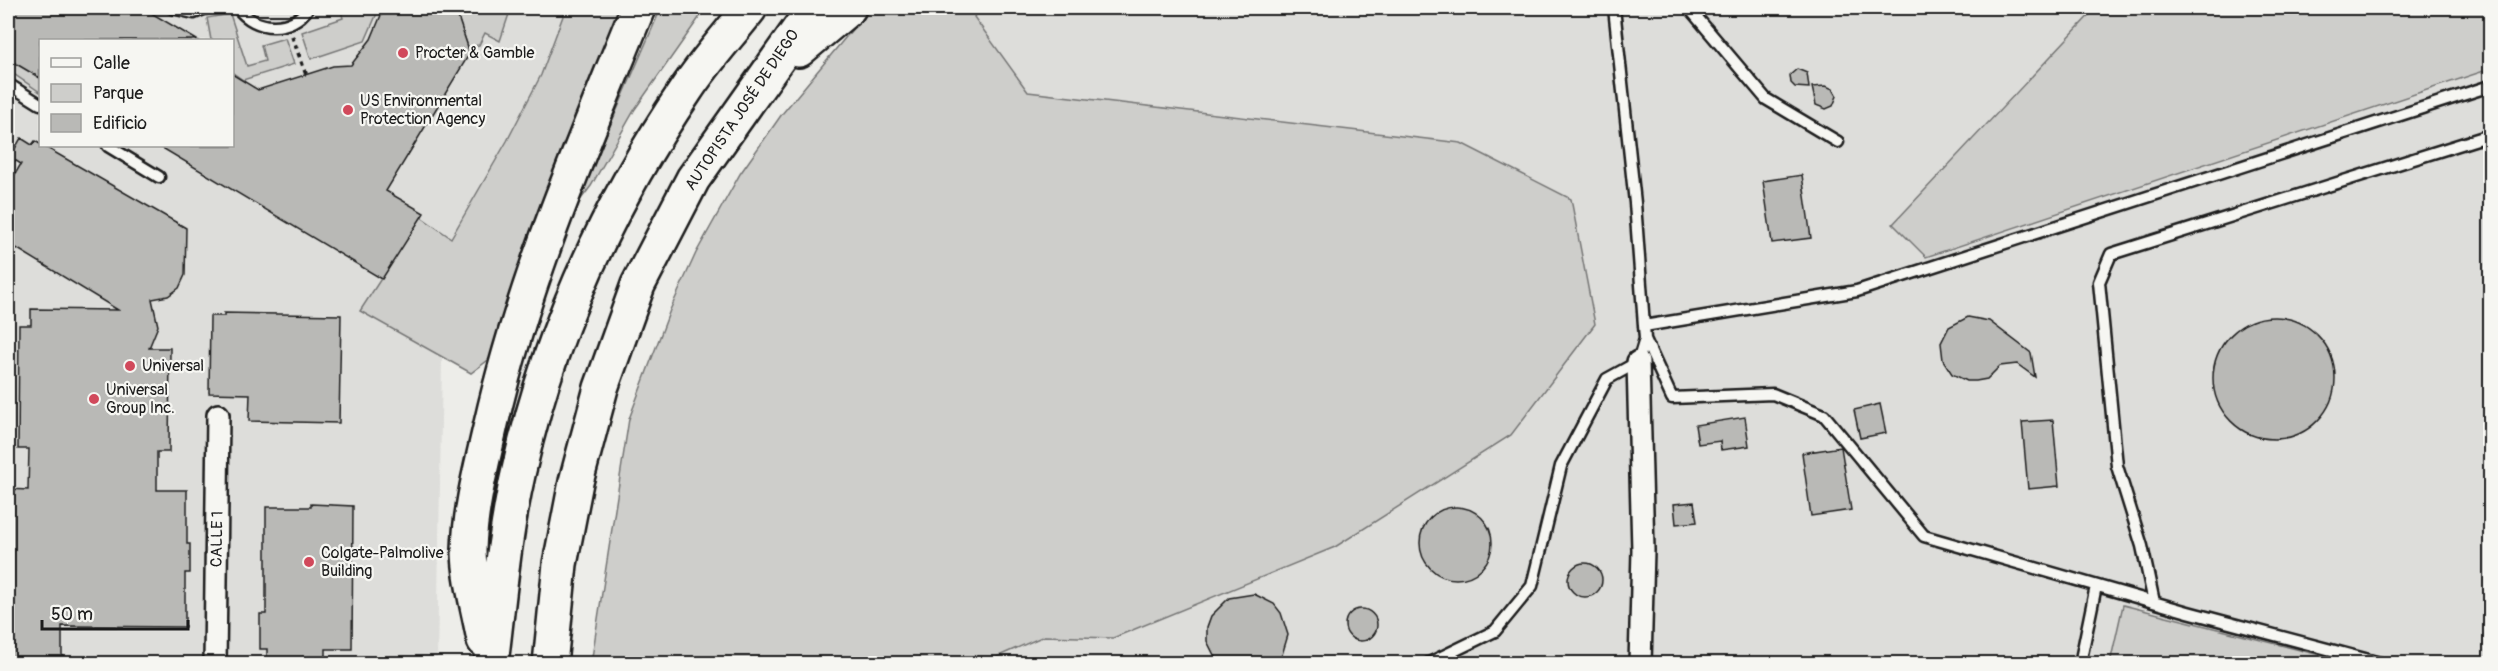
<svg xmlns="http://www.w3.org/2000/svg" width="2498" height="671" font-family="Pangolin,sans-serif">
<rect width="100%" height="100%" fill="#edede9"/>
<filter id="ink" filterUnits="userSpaceOnUse"><feTurbulence type="fractalNoise" baseFrequency=".0167" numOctaves="2"/><feDisplacementMap in="SourceGraphic" scale="12" xChannelSelector="R" yChannelSelector="G"/><feConvolveMatrix kernelMatrix="1 2 1 2 8 2 1 2 1" color-interpolation-filters="sRGB"/></filter>
<g filter="url(#ink)">
<path fill="#ddddda" fill-rule="evenodd" d="M8,8H598L442,360L437,663H8ZM40,40H232V146H40Z
M979,8H2490V663H983L1044,636L1113,638L1571,199L1462,144L1028,92L974,17Z"/>
<path fill="#cececb" stroke="#757574" stroke-width="1.5" d="M340,8H368L378,11L365,41L311,59L302,32L343,18Z
M469,8H511L500,41L485,33L479,45L468,47L456,12Z
M566,8H624L500,351L471,373L360,311L421,217L451,238L507,141L541,75Z
M661,8H706L635,109L591,186L575,207Z
M870,8H979L974,17L1028,92L1461,143L1571,199L1595,324L1511,435L1335,547L1113,638L1044,636L983,663L591,664L629,419L670,310L696,253L740,174L782,114Z
M2096,8H2490V69L1926,257L1893,224Z
M230,14L247,66L265,61L261,45L285,38L294,64L243,80L233,73L232,40H211L207,18Z
M8,59L40,78V92L8,70Z
M2123,605L2351,663H2110Z"/>
<path fill="#b9b9b6" stroke="#1c1c1c" stroke-width="1.5" d="M8,8H143L197,40H40V78L8,59Z
M384,8H455L470,53L386,191L424,213L382,279L159,146H232V74L258,90L333,66L351,65L371,39Z
M1797,69L1807,73L1809,88L1795,87L1791,83L1790,75Z
M1812,87L1826,86L1833,89L1837,96L1833,106L1826,109L1816,105Z
M21,138L32,145L35,141L186,228L185,275L179,288L168,296L152,299L158,326L149,348H170L169,452H157V490H187V544H190V573H185V627L62,626V663H8V489L28,490L29,449H18L19,325H31V309L118,310L8,243V186L21,164L10,157Z
M1802,175L1811,238L1772,243L1763,181Z
M224,313L341,315L339,423L249,421L250,394L209,393L210,316H224Z
M1968,317L1989,321L2031,353L2035,377L2017,364L2000,366L1987,379L1976,381H1967L1952,374L1943,360L1941,343L1949,327Z
M2213 378a61 61 0 1 1 122 0a61 61 0 1 1-122 0Z
M1880,404L1886,433L1860,438L1854,410Z
M1745,417L1749,446L1721,450L1720,441L1698,444L1695,425Z
M2053,420L2059,486L2028,489L2022,422Z
M1841,447L1851,510L1811,516L1802,453Z
M1694,502L1697,522L1676,524L1674,504Z
M311,504L353,506L352,649H326V663H267V649H260V614H266V507H311Z
M1420 543a36 36 0 1 1 72 0a36 36 0 1 1-72 0Z
M1568 580a17 17 0 1 1 34 0a17 17 0 1 1-34 0Z
M1254,594L1274,604L1281,613L1288,635L1282,655L1275,663H1218L1207,641V627L1211,616L1229,598Z
M1345 625a16 16 0 1 1 32 0a16 16 0 1 1-32 0Z"/>
<g fill="none" stroke-linecap="round" stroke-linejoin="round">
<g stroke="#1c1c1c" stroke-width="15">
<path id="service" d="M172,8L194,13L206,8
M238,8C255,31 291,33 308,8
M1614,8L1635,203L1645,339L1672,398L1773,394L1824,415L1924,536L2188,612L2384,664
M1689,8L1766,99L1838,142
M8,84L40,104
M108,146L159,177
M1644,326L1857,291L2490,86
M2154,602L2142,546L2117,466L2099,282L2111,254L2490,135
M1427,664L1495,631L1532,586L1561,466L1607,379L1638,362L1645,339
M2080,664L2096,586"/>
</g>
<g stroke="#1c1c1c" stroke-width="26">
<path id="minor" d="M1638,362L1643,550L1640,664
M215,664L218,415"/>
</g>
<g stroke="#1c1c1c" stroke-width="38">
<path id="motorway" d="M799,50L849,8
M484,640C479,612 469,577 469,550C470,508 482,464 491,424C524,279 583,144 638,8
M491,664C499,599 504,534 519,470C549,334 608,205 686,90C705,61 729,35 750,8
M550,664L560,564L576,482L601,388L638,285L693,179L814,8"/>
</g>
<path stroke="#1c1c1c" stroke-width="4" stroke-dasharray="4.5 4.5" stroke-linecap="butt" d="M292,36L306,74"/>
<use href="#service" stroke="#f6f6f2" stroke-width="10"/>
<use href="#minor" stroke="#f6f6f2" stroke-width="21"/>
<use href="#motorway" stroke="#f6f6f2" stroke-width="33"/>
</g>
</g>
<g fill="#d1495b" stroke="#f6f6f2" stroke-width="2">
<circle cx="403" cy="53" r="6"/>
<circle cx="348" cy="110" r="6"/>
<circle cx="130" cy="366" r="6"/>
<circle cx="94" cy="399" r="6"/>
<circle cx="309" cy="562" r="6"/>
</g>
<g text-anchor="middle" dominant-baseline="central" stroke-width="4.5" stroke-linejoin="round" paint-order="stroke">
<g font-size="16" fill="#1c1c1c" stroke="#f6f6f2" text-anchor="start">
<text x="415" y="53">Procter &amp; Gamble</text>
<text x="360" y="101">US Environmental<tspan x="360" dy="18">Protection Agency</tspan></text>
<text x="142" y="366">Universal</text>
<text x="106" y="390">Universal<tspan x="106" dy="18">Group Inc.</tspan></text>
<text x="321" y="553">Colgate-Palmolive<tspan x="321" dy="18">Building</tspan></text>
</g>
<g font-size="16" fill="#1c1c1c" stroke="#f6f6f2">
<text transform="translate(742 110) rotate(-56)">AUTOPISTA JOSÉ DE DIEGO</text>
<text transform="translate(217 539) rotate(-89)">CALLE 1</text>
</g>
</g>
<rect width="2498" height="671" fill="none" stroke="#f6f6f2" stroke-width="30"/>
<rect x="15" y="15" width="2468" height="641" fill="none" stroke="#1c1c1c" stroke-width="2" filter="url(#ink)"/>
<rect x="39" y="39" width="195" height="108" fill="#f6f6f2" stroke="#9f9f9c" stroke-width="1.5"/>
<rect x="51" y="58" width="30" height="9" fill="#f6f6f2" stroke="#9f9f9c" stroke-width="1.5"/>
<text x="93" y="69" font-size="18" fill="#1c1c1c">Calle</text>
<rect x="51" y="84" width="30" height="18" fill="#cececb" stroke="#9f9f9c" stroke-width="1.5"/>
<text x="93" y="99" font-size="18" fill="#1c1c1c">Parque</text>
<rect x="51" y="114" width="30" height="18" fill="#b9b9b6" stroke="#9f9f9c" stroke-width="1.5"/>
<text x="93" y="129" font-size="18" fill="#1c1c1c">Edificio</text>
<path d="M42 620v9h146v-9" fill="none" stroke="#1c1c1c" stroke-width="3"/>
<text x="51" y="620" font-size="18" fill="#1c1c1c" stroke="#f6f6f2" stroke-width="4.5" paint-order="stroke">50 m</text>
</svg>
